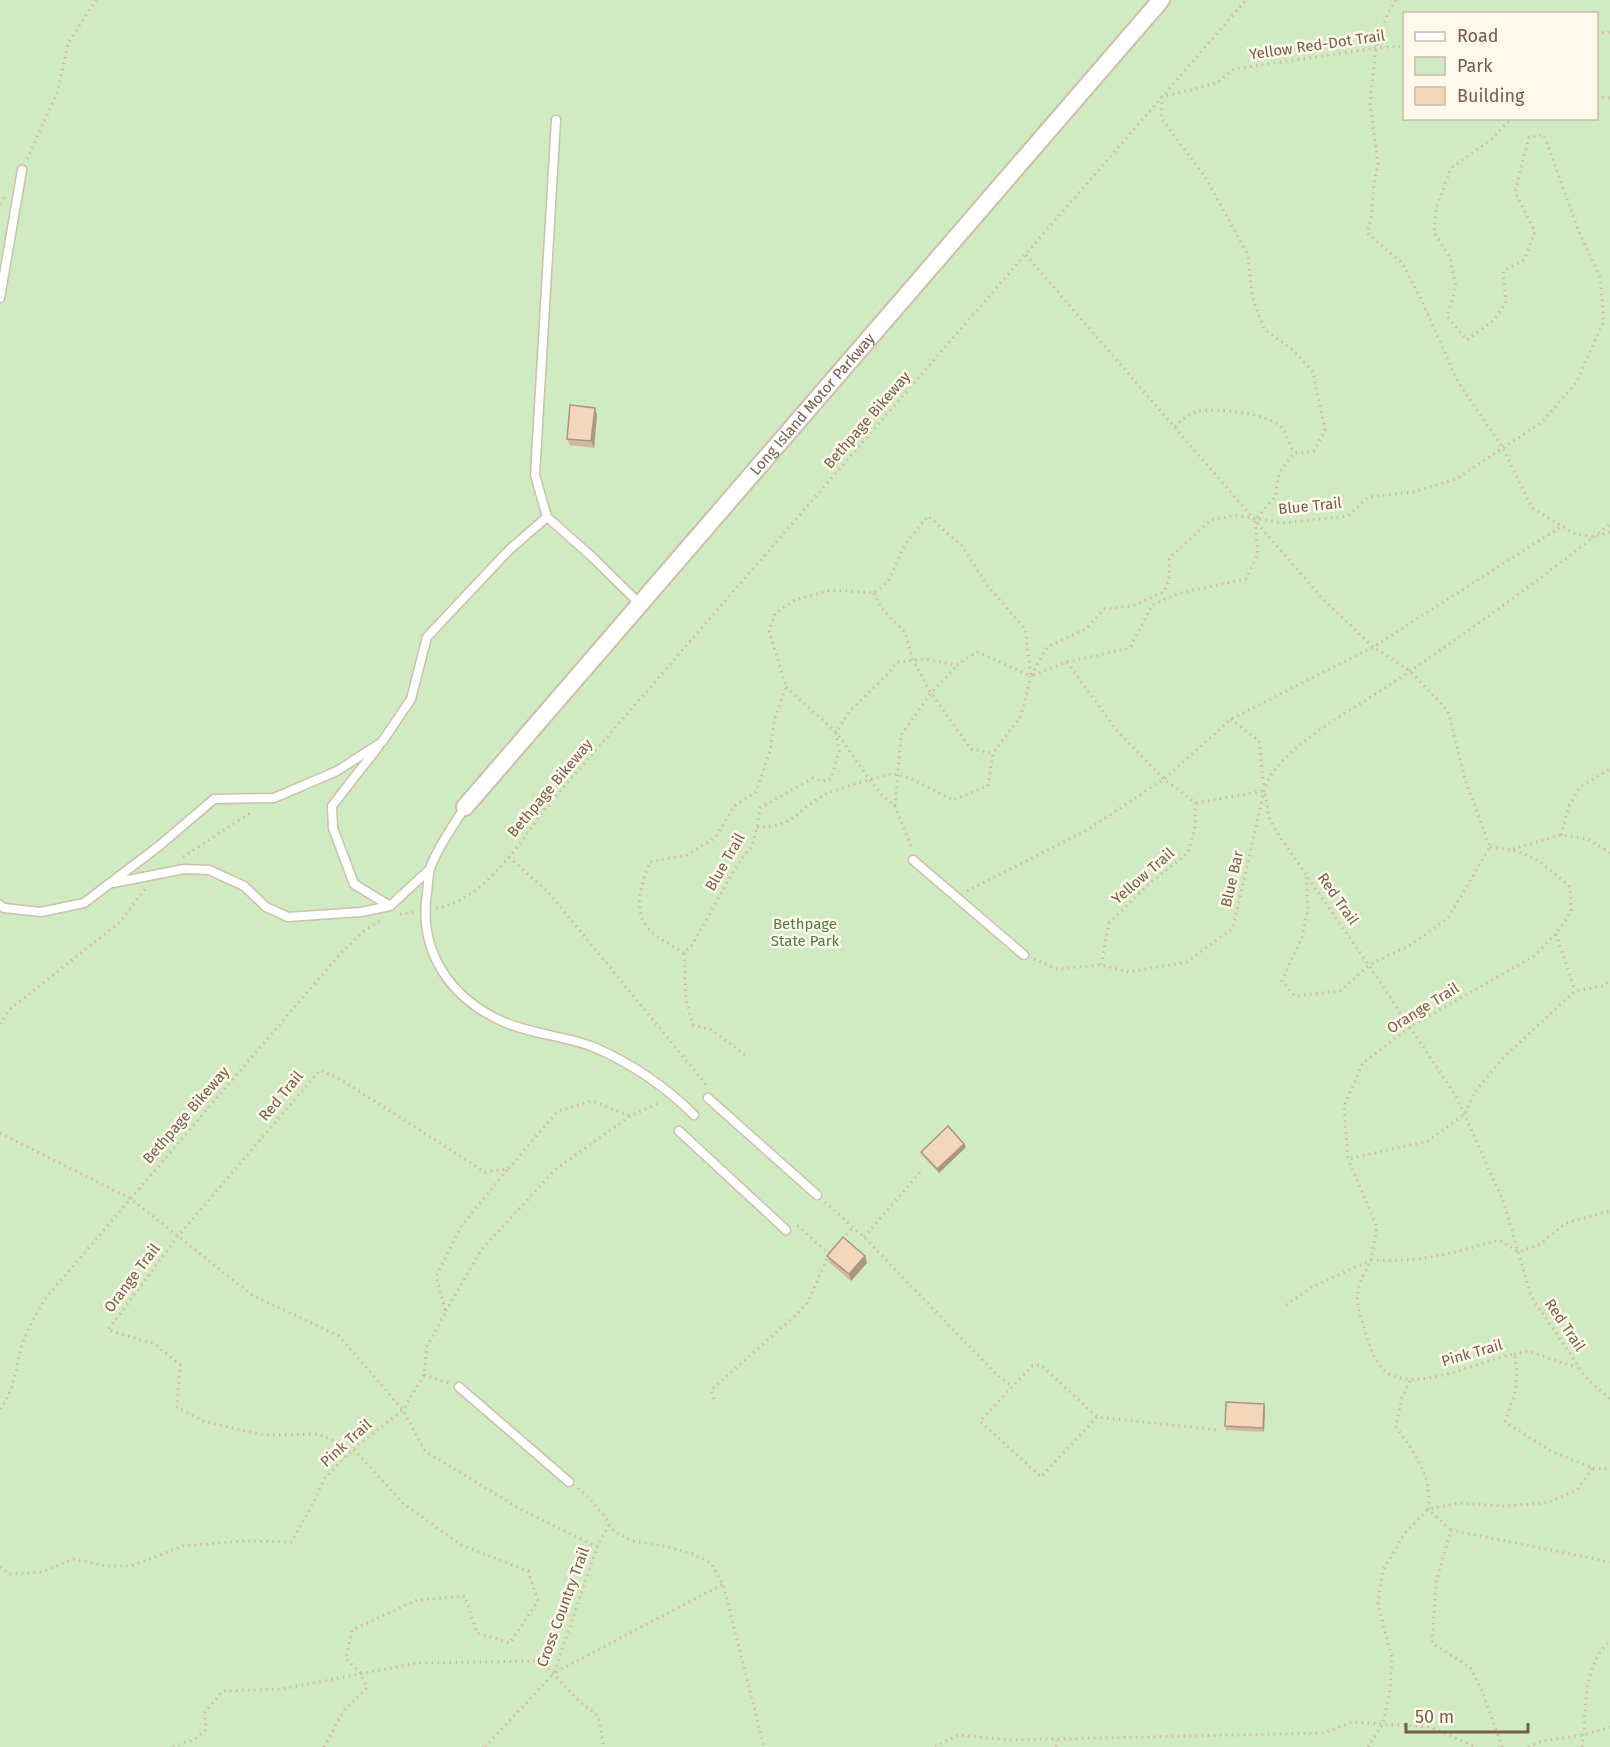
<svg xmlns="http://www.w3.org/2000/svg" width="1610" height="1747" font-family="'Fira Sans',sans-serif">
<rect width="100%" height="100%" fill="#fdf5e5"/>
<path fill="#d0ebc2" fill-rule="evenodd" d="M0,0H1610V1747H0ZM1404,14H1596V118H1404Z"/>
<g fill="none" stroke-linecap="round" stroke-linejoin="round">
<g stroke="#cfbeab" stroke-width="11">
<path id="lane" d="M556,120L535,475L547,517L590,555L640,604
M0,298L22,170
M378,747L332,806L333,828L354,884L390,906L430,869
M465,807C453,826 439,845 431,866C428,874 428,884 427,893C418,952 451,999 504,1022C533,1035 568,1036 596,1048C632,1064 666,1087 694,1115
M913,860L1024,955
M113,883L184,869L209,870L244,886L266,907L288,917L361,912L390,906
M0,905L4,908L41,912L84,903L159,846L214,799L274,798L337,771L382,742L411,699L427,637L509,550L547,517
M708,1098L817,1195
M679,1131L786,1230
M459,1387L569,1482"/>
</g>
<g stroke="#cfbeab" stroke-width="20">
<g id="street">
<path id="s1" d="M465,807L1161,0"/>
</g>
</g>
<path stroke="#d9b99e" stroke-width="3" stroke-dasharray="1.5 4.5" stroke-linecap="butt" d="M1396,0L1387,15L1376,48L1370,104L1378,163L1374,183L1371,218L1367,233L1402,263L1420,297L1458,382L1503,448L1532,508L1573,533L1593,537L1610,532
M1596,33L1610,32
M1596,97L1610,98
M27,159L58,91L68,43L96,0
M0,204L5,196
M1026,255L1321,597L1373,647L1410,671L1448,711L1465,779L1490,847L1448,918L1410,945L1369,965L1340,991L1295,996L1282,981L1302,937L1308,908L1306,875
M1175,427C1182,420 1188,413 1198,411C1217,408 1268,413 1281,427C1287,434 1290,445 1294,453
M874,593L881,608L905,632L913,660L931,693L971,749L993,753
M1067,662L1118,732L1164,779L1196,803L1195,828L1188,853L1151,882L1109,923L1101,965
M786,687L836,732L870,780L882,795L895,806L912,848
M1231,719L1259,741L1264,788
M1265,794L1270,820L1280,837L1372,970L1457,1098L1504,1203L1531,1296L1587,1379L1610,1399
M1196,803L1264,791
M895,806L901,735L931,693L957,666
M757,827C794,827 795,812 822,796C830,791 885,774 893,774C911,776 936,792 953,800L988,786L993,753L1021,716L1031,676
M1561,835L1569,806L1580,787L1610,769
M1490,847C1532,851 1540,861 1570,887L1571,912L1556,934L1534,956L1410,1027L1363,1063L1344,1106L1348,1159L1428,1141L1465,1114L1474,1093L1503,1058L1575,991L1603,986L1610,981
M1513,849L1561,835L1588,839L1610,853
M183,857L253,811
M509,857L548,892L708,1087
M967,891L1087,830L1164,779L1231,719L1373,647L1562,526
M436,908C482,901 518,847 543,811L1246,0
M400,914L414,912
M1556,934L1575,991
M684,953C673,946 658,939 649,929C632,912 642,882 650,862L687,855L716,837L734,806L756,792L770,751L774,721L786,687L769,631L775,613L795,600L831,590L874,593L888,582L904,546L928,516L962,546L987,585L1025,629L1031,676L1067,662L1130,648L1152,605L1180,593L1246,579L1258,554L1255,520L1275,497L1279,473L1294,453L1314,451L1325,430L1313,372L1294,351L1264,329L1252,296L1248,255L1205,177L1161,118L1162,97L1217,83L1234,69L1376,48L1404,46
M1034,959L1057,969L1101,965L1129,972L1187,962L1233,928L1264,791C1268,778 1274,770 1283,760C1314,729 1355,708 1391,684C1466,633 1540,580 1610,524
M0,1024L9,1010L120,922L145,889
M745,1055L712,1030L693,1025L686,1000L684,953L692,945L737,865L752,846L757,827L760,808L813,778L823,781L831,779L839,751L836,732L850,711L888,674L897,662L925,659L957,665L977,652L1031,676L1047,647L1086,629L1104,609L1132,606L1164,592L1169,579V558L1211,520L1234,515L1283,523L1348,516L1368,497L1413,492L1456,479L1542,422L1576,383L1604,321L1600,277L1579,232L1544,135L1529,137L1515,192L1535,232L1524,260L1503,271L1506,303L1493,321L1467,340L1447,316L1456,287L1450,257L1434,233L1436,209L1451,168L1493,138L1511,118
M0,1133L131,1199L252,1295L339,1336L403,1410L425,1451L520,1509L597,1547
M825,1202L864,1237L996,1374L1012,1386
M864,1237L923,1169
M842,1239L853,1228
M829,1254L838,1244
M1286,1305L1312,1287L1371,1260L1377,1227L1348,1159
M446,1311L481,1250L556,1169L630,1116L661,1102
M1514,1354L1528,1351L1578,1368
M424,1375L449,1383
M1410,1381L1402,1397L1396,1427C1414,1453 1433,1476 1428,1509L1451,1530
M714,1399L711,1390L796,1315L808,1302L829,1254L797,1225
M0,1409C16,1389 15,1365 23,1342C28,1328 37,1314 44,1300L340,954L365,930L380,921
M1097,1417L1041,1477L980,1421L1032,1366L1041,1365L1097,1417L1219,1430
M1593,1468L1610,1469
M578,1488L588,1497L602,1513L614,1531L632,1541L664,1546L693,1554L711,1563L723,1584L764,1747
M0,1567L10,1574L42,1572L73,1559L106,1566H131L183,1546L244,1541L291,1542L308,1513L325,1478L353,1449L403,1410L424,1375L427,1346L446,1312L436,1276L462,1225L508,1169
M556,1672L723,1584
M173,1747L195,1739L206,1729L205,1712L223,1691L282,1689L417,1663L541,1661L580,1702L598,1716L604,1747
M324,1747L344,1710L367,1688L360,1672L346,1659L352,1630L417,1600L465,1596L477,1633L510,1643L538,1601L528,1571L461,1545L404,1504L353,1449L318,1434L263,1435L203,1421L177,1407L180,1365L155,1344L108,1330L178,1236L320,1070L340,1079L485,1172L508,1169L558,1111L592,1101L630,1116
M485,1747L554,1673L597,1547L609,1525
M935,1747L958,1735L1010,1740L1324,1733L1352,1722L1430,1727L1476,1747
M1056,1747L1057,1740
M1368,1747L1383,1724L1390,1690L1392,1658L1378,1604L1383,1570L1405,1533L1428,1509L1459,1503L1504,1506L1546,1503L1577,1490L1593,1468L1551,1451L1505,1422C1515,1393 1520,1384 1514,1354C1480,1360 1415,1395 1385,1371C1374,1362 1370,1347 1366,1334C1355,1299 1353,1293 1371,1260C1420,1263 1452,1253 1499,1240L1519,1252L1540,1244L1566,1223L1610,1211
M1502,1747L1484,1696L1470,1667L1432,1643L1436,1582L1451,1530L1610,1562
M1528,1747L1542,1741L1584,1735L1610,1727
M1582,1747C1587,1712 1581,1667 1610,1641"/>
<use href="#lane" stroke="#fff" stroke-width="8"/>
<use href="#street" stroke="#fff" stroke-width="16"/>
</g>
<path fill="#d2b8a1" d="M595,408L597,415L594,448L570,445L567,439Z
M964,1144L966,1147L939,1173L922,1155L921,1152Z
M827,1256H865L867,1263L851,1281L830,1263Z
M1264,1404L1265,1407L1264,1432L1226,1430L1225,1426Z"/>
<path fill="#ab9683" d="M595,408L597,415L594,448L591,441Z
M964,1144L966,1147L939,1173L937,1169Z
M865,1256L867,1263L851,1281L849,1274Z
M1264,1404L1265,1407L1264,1432L1263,1428Z"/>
<path fill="#f4d6bb" stroke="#ab9683" stroke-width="1.5" d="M570,405L595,408L591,441L567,439Z
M948,1126L964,1144L937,1169L921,1152Z
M843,1237L865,1256L849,1274L827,1256Z
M1226,1402L1264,1404L1263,1428L1225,1426Z"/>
<g text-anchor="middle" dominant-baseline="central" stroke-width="5" stroke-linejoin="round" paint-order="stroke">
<g font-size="15" fill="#775d49" stroke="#fff9ec">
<text transform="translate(1317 45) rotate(-8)">Yellow Red-Dot Trail</text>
<text stroke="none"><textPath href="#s1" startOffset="532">Long Island Motor Parkway</textPath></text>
<text transform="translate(867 420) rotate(-49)">Bethpage Bikeway</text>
<text transform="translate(1310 506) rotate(-6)">Blue Trail</text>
<text transform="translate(550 788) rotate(-50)">Bethpage Bikeway</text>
<text transform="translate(725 862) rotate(-60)">Blue Trail</text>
<text transform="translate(1143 876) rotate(-41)">Yellow Trail</text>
<text transform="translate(1232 879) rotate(-77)">Blue Bar</text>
<text transform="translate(1338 899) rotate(55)">Red Trail</text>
<text transform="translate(1423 1008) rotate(-32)">Orange Trail</text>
<text transform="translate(281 1096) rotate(-50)">Red Trail</text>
<text transform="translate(186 1115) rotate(-49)">Bethpage Bikeway</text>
<text transform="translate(132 1278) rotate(-53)">Orange Trail</text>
<text transform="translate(1565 1325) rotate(56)">Red Trail</text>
<text transform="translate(1472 1353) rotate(-16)">Pink Trail</text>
<text transform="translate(346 1443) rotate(-42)">Pink Trail</text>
<text transform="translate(563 1607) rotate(-70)">Cross Country Trail</text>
</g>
<g font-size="15" fill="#4d7d40" stroke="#fff9ec">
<text x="805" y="924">Bethpage<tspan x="805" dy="17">State Park</tspan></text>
</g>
</g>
<rect x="1403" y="12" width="195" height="108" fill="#fff9ec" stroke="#c9bbab" stroke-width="1.5"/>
<rect x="1415" y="32" width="30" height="9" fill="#ffffff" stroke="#c9bbab" stroke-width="1.5"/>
<text x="1457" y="42" font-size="18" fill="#775d49">Road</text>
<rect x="1415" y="57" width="30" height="18" fill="#d0ebc2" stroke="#c9bbab" stroke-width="1.5"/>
<text x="1457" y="72" font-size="18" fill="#775d49">Park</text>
<rect x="1415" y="87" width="30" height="18" fill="#f4d6bb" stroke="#c9bbab" stroke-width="1.5"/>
<text x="1457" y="102" font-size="18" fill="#775d49">Building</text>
<path d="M1406 1723v9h122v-9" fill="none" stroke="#775d49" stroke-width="3"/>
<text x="1415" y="1723" font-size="18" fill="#775d49" stroke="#fff9ec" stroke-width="4.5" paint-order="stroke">50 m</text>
</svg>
